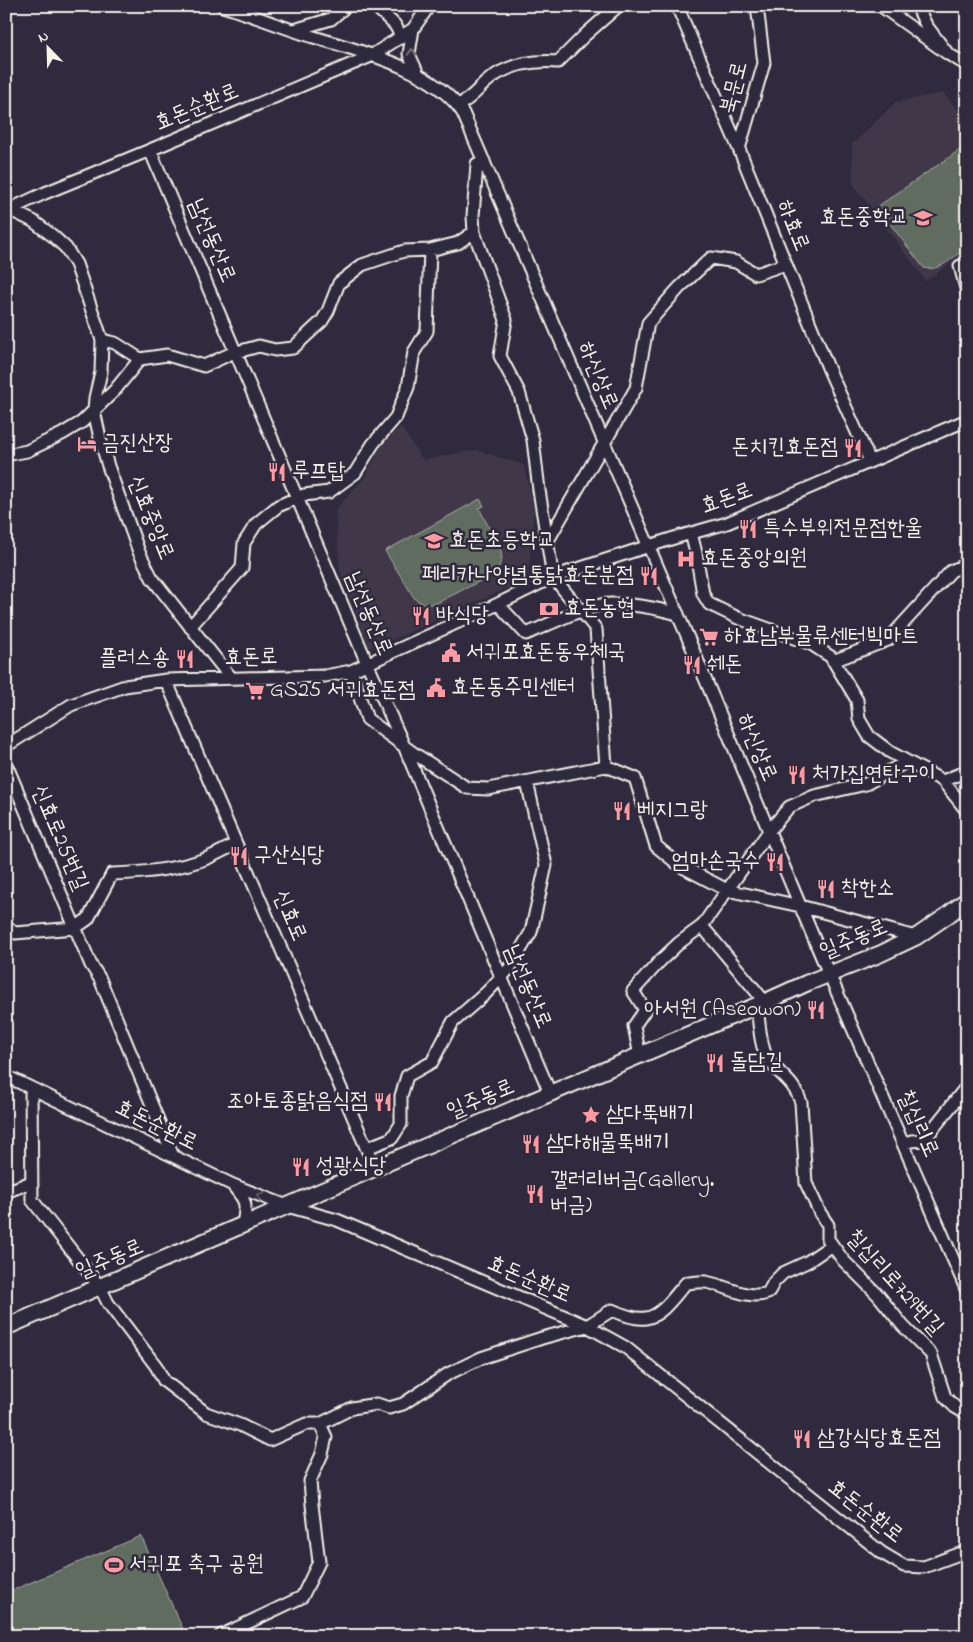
<svg xmlns="http://www.w3.org/2000/svg" width="973" height="1642" font-family="'Indie Flower','Poor Story',sans-serif">
<rect width="100%" height="100%" fill="#2f2a3d"/>
<filter id="ink" filterUnits="userSpaceOnUse"><feTurbulence type="fractalNoise" baseFrequency=".02" numOctaves="2"/><feDisplacementMap in="SourceGraphic" scale="10" xChannelSelector="R" yChannelSelector="G"/><feConvolveMatrix kernelMatrix="1 2 1 2 8 2 1 2 1" color-interpolation-filters="sRGB"/></filter>
<g filter="url(#ink)">
<path fill="#41374a" d="M943,93L967,120V251L926,281L853,184L852,145L896,102Z
M401,427L423,460L476,450L524,465L534,510L528,579L376,647H369L340,571L335,510L365,477L383,442Z"/>
<path fill="#616c61" stroke="#aaaea4" d="M967,145V247C954,256 940,272 924,268L877,207Z
M480,499L484,506L479,508L501,551L502,559L496,573L437,603C428,605 423,604 415,599L385,551Z
M141,1536L186,1636H6V1593Z"/>
<g fill="none" stroke-linecap="round" stroke-linejoin="round">
<g stroke="#f4f1e8" stroke-width="15">
<path id="minor" d="M223,6C252,15 279,26 307,35C356,50 434,68 463,113L691,645L820,953L967,1291
M375,6L395,25L402,38
M677,6L739,149L829,370L870,461
M881,6L948,54
M917,6L926,25L948,54L967,65
M413,29L409,54L418,74
M294,30L331,19L346,6
M458,105C471,99 475,92 485,83C505,65 532,60 558,62L585,35L618,6
M739,149L764,63L757,6
M150,150L367,663L404,746L550,1093
M484,161L477,164L473,216L474,232L506,320L500,356L519,392L533,440L539,490L553,577L596,629L606,766
M6,208L33,221L53,236L66,248L76,264L102,340L101,372L95,398L94,411L100,438L108,466L139,552L152,578L231,678
M6,211L45,193L150,150L371,56L413,29L429,6
M960,266L967,292
M102,340L115,343L140,359L167,355L204,366L230,354L259,346L275,350L293,348L322,321L328,311L339,283L362,265L404,251L430,250L458,243L474,232
M6,455L27,451L62,434L82,422L115,390L140,359
M691,533L696,553L703,594L709,604L738,618L811,644L831,657L857,700L859,719L869,736L890,752L943,781L967,811
M547,542L636,388L648,323L679,288L711,258L736,262L756,274L786,264
M498,604L526,634C546,626 589,604 609,604C632,603 656,608 678,614
M190,627L242,568L244,543L256,524L278,506L304,495L329,492L355,473L373,444L396,417L408,387L414,352L427,331L430,250
M833,661L888,640L951,571L967,564
M351,671L367,719L412,752L467,788L488,789L606,766L635,778L656,846L679,865L727,890L800,906L916,937
M166,680L375,1168
M6,746L71,705L125,686L166,680L325,676L351,671L498,604L553,577L674,538L727,523L967,420
M6,764L91,965L100,979L173,1156
M943,781L967,771
M6,926L15,933L75,928L88,919L112,874C144,873 175,870 205,859C215,855 226,849 236,844
M702,926L765,1002
M757,1006C759,1020 760,1048 768,1059C781,1077 793,1080 801,1102L806,1183L820,1213L828,1225V1239L843,1260L878,1295L903,1326L931,1354L945,1397L955,1407L967,1414
M640,1056L634,1026L645,1010L633,991L660,961L679,943L702,926L769,831L789,807L814,796L866,784L906,762
M6,1076L233,1185L287,1206L337,1220L587,1326L625,1347L882,1553L904,1566L924,1567L967,1551
M31,1088L32,1200L100,1287L108,1303L156,1366L164,1381L206,1413L240,1425L270,1440L306,1424H320L326,1437L322,1454L310,1481L312,1505L319,1562L302,1597L220,1636
M904,1144L911,1141L924,1140L967,1086
M367,1148L392,1138L401,1124V1096L407,1076L432,1062L453,1022L486,993L509,969L531,932L546,865L527,782
M234,1187C248,1203 246,1205 243,1225
M6,1192L31,1182
M320,1424L352,1408L377,1404L389,1408L403,1404L448,1374L481,1358L542,1338L587,1326L612,1310C621,1314 635,1320 646,1318C662,1316 675,1295 686,1283C692,1283 700,1281 706,1282C727,1286 747,1300 768,1293L774,1282L783,1273L807,1262L832,1245"/>
</g>
<g stroke="#f4f1e8" stroke-width="19">
<path id="major" d="M6,1327L375,1168L765,1002L807,983L880,954L916,937L948,915L967,900"/>
</g>
<use href="#minor" stroke="#2f2a3d" stroke-width="11"/>
<use href="#major" stroke="#2f2a3d" stroke-width="15"/>
</g>
<defs><path id="oneway-chevron" d="M-2-3.5L2.5 0L-2 3.5" fill="none" stroke-width="1.6" stroke-linecap="round" stroke-linejoin="round" transform="scale(1.25)"/></defs>
<g stroke="#747079">
<use href="#oneway-chevron" transform="translate(412 52) rotate(-93)"/>
<use href="#oneway-chevron" transform="translate(260 1196) rotate(-156)"/>
</g>
</g>
<defs>
<g id="school-bare" transform="scale(1.5)"><path d="M0-5L7-2L0 1L-7-2ZM-4 1L0 2.5L4 1V4Q0 6-4 4Z" fill="#ff9aa2" stroke="#2f2a3d" stroke-width="2.5" paint-order="stroke"/></g>
<g id="hotel-bare" transform="scale(1.5)"><path d="M-6-4.5h1.5V1H6V5H4.5V3h-9V5H-6ZM-4 0a1.8 1.8 0 1 1 3.6 0ZM.5 0V-2.5h3Q6-2.5 6 0Z" fill="#ff9aa2" stroke="#2f2a3d" stroke-width="2.5" paint-order="stroke"/></g>
<g id="restaurant-bare" transform="scale(1.5)"><path d="M-5-6h1v4h1v-4h1v4h1v-4h1v5L-1.5 .5V6h-2V.5L-5-1ZM5-6V6H3V1.5H1.5Q1.5-4 5-6Z" fill="#ff9aa2" stroke="#2f2a3d" stroke-width="2.5" paint-order="stroke"/></g>
<g id="hospital-bare" transform="scale(1.5)"><path d="M-5-5h3v3.5h4V-5h3V5h-3V1.5h-4V5h-3Z" fill="#ff9aa2" stroke="#2f2a3d" stroke-width="2.5" paint-order="stroke"/></g>
<g id="bank-bare" transform="scale(1.5)"><path d="M-6-4H6V4H-6ZM0-2.3a2.3 2.3 0 1 0 0 4.6a2.3 2.3 0 1 0 0-4.6Z" fill="#ff9aa2" stroke="#2f2a3d" stroke-width="2.5" paint-order="stroke"/></g>
<g id="supermarket-bare" transform="scale(1.5)"><path d="M-6-5.5h2.5l.6 2H6L4.5 2H-2.5L-4.4-4H-6ZM-1.5 3.2a1.3 1.3 0 1 0 .1 0ZM3 3.2a1.3 1.3 0 1 0 .1 0Z" fill="#ff9aa2" stroke="#2f2a3d" stroke-width="2.5" paint-order="stroke"/></g>
<g id="civic-bare" transform="scale(1.5)"><path d="M-.6-6.5H3V-4.5H.6V-3L4-1V1h2V6H-6V1h2V-1L-.6-3ZM-1.2 2.5V6h2.4V2.5Z" fill="#ff9aa2" stroke="#2f2a3d" stroke-width="2.5" paint-order="stroke"/></g>
<g id="sight-bare" transform="scale(1.5)"><path d="M0-6L1.8-2.2L6-1.7L2.9 1.2L3.7 5.4L0 3.3L-3.7 5.4L-2.9 1.2L-6-1.7L-1.8-2.2Z" fill="#ff9aa2" stroke="#2f2a3d" stroke-width="2.5" paint-order="stroke"/></g>
<g id="stadium-bare" transform="scale(1.5)"><path d="M0-5a6.5 5 0 1 0 0 10a6.5 5 0 1 0 0-10ZM-3.5-1.8h7v3.6h-7Z" fill="#ff9aa2" stroke="#2f2a3d" stroke-width="2.5" paint-order="stroke"/></g>
</defs>
<g fill-rule="evenodd">
<use href="#school-bare" x="923" y="218"/>
<use href="#hotel-bare" x="87" y="444"/>
<use href="#restaurant-bare" x="853" y="448"/>
<use href="#restaurant-bare" x="277" y="472"/>
<use href="#restaurant-bare" x="748" y="529"/>
<use href="#school-bare" x="434" y="541"/>
<use href="#hospital-bare" x="686" y="559"/>
<use href="#restaurant-bare" x="649" y="576"/>
<use href="#bank-bare" x="549" y="609"/>
<use href="#restaurant-bare" x="421" y="616"/>
<use href="#supermarket-bare" x="709" y="637"/>
<use href="#civic-bare" x="451" y="653"/>
<use href="#restaurant-bare" x="185" y="659"/>
<use href="#restaurant-bare" x="692" y="665"/>
<use href="#civic-bare" x="436" y="688"/>
<use href="#supermarket-bare" x="255" y="691"/>
<use href="#restaurant-bare" x="797" y="775"/>
<use href="#restaurant-bare" x="622" y="811"/>
<use href="#restaurant-bare" x="239" y="856"/>
<use href="#restaurant-bare" x="775" y="862"/>
<use href="#restaurant-bare" x="826" y="889"/>
<use href="#restaurant-bare" x="816" y="1010"/>
<use href="#restaurant-bare" x="715" y="1063"/>
<use href="#restaurant-bare" x="383" y="1102"/>
<use href="#sight-bare" x="591" y="1115"/>
<use href="#restaurant-bare" x="531" y="1144"/>
<use href="#restaurant-bare" x="301" y="1167"/>
<use href="#restaurant-bare" x="535" y="1194"/>
<use href="#restaurant-bare" x="802" y="1439"/>
<use href="#stadium-bare" x="114" y="1565"/>
</g>
<g text-anchor="middle" dominant-baseline="central" stroke-width="5" stroke-linejoin="round" paint-order="stroke">
<g font-size="22" fill="#f4f1e8" stroke="#2f2a3d">
<text transform="translate(735 88) rotate(-76)">북문로</text>
<text transform="translate(197 108) rotate(-23)">효돈순환로</text>
<text transform="translate(792 226) rotate(68)">하효로</text>
<text transform="translate(211 241) rotate(67)">남선동산로</text>
<text transform="translate(597 376) rotate(67)">하신상로</text>
<text transform="translate(727 499) rotate(-20)">효돈로</text>
<text transform="translate(150 518) rotate(68)">신효중앙로</text>
<text transform="translate(368 614) rotate(67)">남선동산로</text>
<text transform="translate(251 658) rotate(-1)">효돈로</text>
<text transform="translate(756 748) rotate(67)">하신상로</text>
<text transform="translate(59 838) rotate(67)">신효로25번길</text>
<text transform="translate(289 916) rotate(67)">신효로</text>
<text transform="translate(854 940) rotate(-23)">일주동로</text>
<text transform="translate(527 987) rotate(67)">남선동산로</text>
<text transform="translate(481 1100) rotate(-23)">일주동로</text>
<text transform="translate(917 1124) rotate(66)">칠십리로</text>
<text transform="translate(156 1126) rotate(26)">효돈순환로</text>
<text transform="translate(110 1260) rotate(-23)">일주동로</text>
<text transform="translate(529 1280) rotate(23)">효돈순환로</text>
<text transform="translate(894 1283) rotate(48)">칠십리로729번길</text>
<text transform="translate(865 1512) rotate(38)">효돈순환로</text>
</g>
<g font-size="22" fill="#f4f1e8" stroke="#2f2a3d" text-anchor="start">
<text x="908" y="218" text-anchor="end">효돈중학교</text>
<text x="102" y="444">금진산장</text>
<text x="838" y="448" text-anchor="end">돈치킨효돈점</text>
<text x="292" y="472">루프탑</text>
<text x="763" y="529">특수부위전문점한울</text>
<text x="449" y="541">효돈초등학교</text>
<text x="701" y="559">효돈중앙의원</text>
<text x="634" y="576" text-anchor="end">페리카나양념통닭효돈분점</text>
<text x="564" y="609">효돈농협</text>
<text x="436" y="616">바식당</text>
<text x="724" y="637">하효남부물류센터빅마트</text>
<text x="466" y="653">서귀포효돈동우체국</text>
<text x="170" y="659" text-anchor="end">플러스숑</text>
<text x="707" y="665">쉐돈</text>
<text x="451" y="688">효돈동주민센터</text>
<text x="270" y="691">GS25 서귀효돈점</text>
<text x="812" y="775">처가집연탄구이</text>
<text x="637" y="811">베지그랑</text>
<text x="254" y="856">구산식당</text>
<text x="760" y="862" text-anchor="end">엄마손국수</text>
<text x="841" y="889">착한소</text>
<text x="801" y="1010" text-anchor="end">아서원 (Aseowon)</text>
<text x="730" y="1063">돌담길</text>
<text x="368" y="1102" text-anchor="end">조아토종닭음식점</text>
<text x="606" y="1115">삼다뚝배기</text>
<text x="546" y="1144">삼다해물뚝배기</text>
<text x="316" y="1167">성광식당</text>
<text x="550" y="1181">갤러리버금(Gallery.<tspan x="550" dy="25">버금)</tspan></text>
<text x="817" y="1439">삼강식당효돈점</text>
<text x="129" y="1565">서귀포 축구 공원</text>
</g>
</g>
<rect width="973" height="1642" fill="none" stroke="#2f2a3d" stroke-width="25"/>
<rect x="12" y="12" width="948" height="1617" fill="none" stroke="#f4f1e8" stroke-width="2" filter="url(#ink)"/>
<g transform="translate(48 48) rotate(337)" stroke="#2f2a3d" stroke-width="4" paint-order="stroke">
<path d="M0-4L9 19L0 12L-9 19Z" fill="#f4f1e8"/>
<text y="-8" font-size="14" font-weight="bold" text-anchor="middle" fill="#f4f1e8">N</text>
</g>
</svg>
